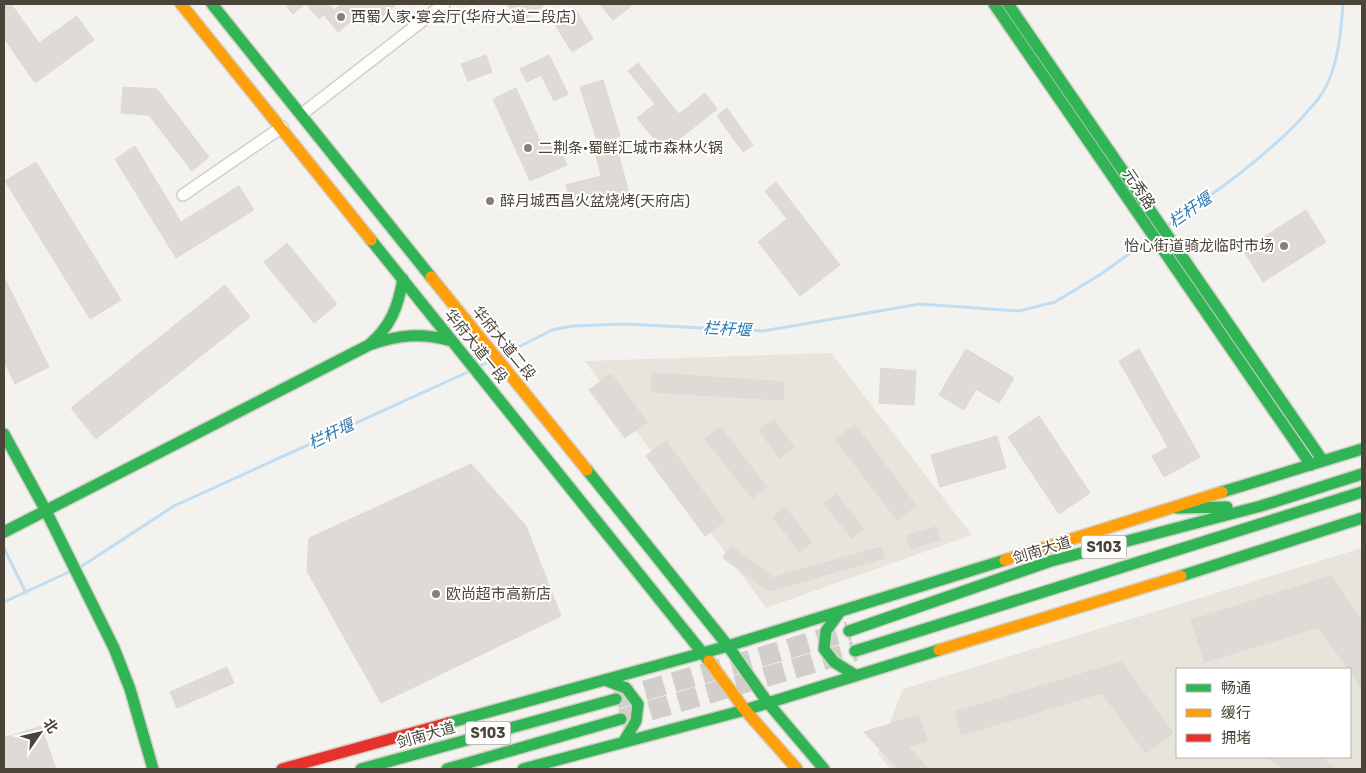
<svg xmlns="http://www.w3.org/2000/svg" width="1366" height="773" font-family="Rubik,'Noto Sans SC',sans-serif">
<rect width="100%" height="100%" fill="#f4f2ee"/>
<path fill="#e7e4dc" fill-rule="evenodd" d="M831,353L972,535L766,608L585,361Z
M1362,548V769H890L878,753L903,689ZM1177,669H1350V757H1177Z"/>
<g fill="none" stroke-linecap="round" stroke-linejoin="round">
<path stroke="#c0ddf1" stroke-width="3" d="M1167,226C1214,193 1261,161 1301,119C1311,107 1322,97 1328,82C1339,58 1341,30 1343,4
M501,356L552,330L572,326L624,324L763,331L920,304L1019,311L1055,302L1101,274L1150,239
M478,367L493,360
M4,548L26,593
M79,568L174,506L470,371
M4,602L71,571"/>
</g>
<path fill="#dedbd6" stroke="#dcd9d4" d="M4,4H11L39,43L77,16L94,40L35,83L4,38Z
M285,4H305L293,14Z
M306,4H329L334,10L341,4H397L372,25L362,13L338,32L324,15L319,19Z
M507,4H546L521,22Z
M600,4H634L613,20Z
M576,10L593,39L572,52L554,23Z
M486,55L492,72L468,81L461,64Z
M549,55L568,94L554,101L541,75L527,82L520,69Z
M638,63L679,114L705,93L717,109L664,151L637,118L655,104L628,71Z
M603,80L620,136L614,138L629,193L572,208L566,185L601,176L596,155L601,153L580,87Z
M123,87L157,89L209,157L192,171L149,115L121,113Z
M516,88L543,148L557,142L567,165L530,181L493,99Z
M727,108L753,145L743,152L717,116Z
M135,146L181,222L239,186L254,210L176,258L115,159Z
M36,162L121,300L90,319L5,181Z
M776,182L840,265L800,296L758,242L787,219L765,191Z
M1306,210L1326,242L1263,282L1243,250Z
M287,243L337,304L314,323L264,262Z
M4,277L49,367L15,384L4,361Z
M225,285L250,317L96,439L71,408Z
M966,349L1014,378L999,403L976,389L964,410L939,395Z
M1139,349L1200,457L1164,477L1152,456L1168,447L1119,361Z
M881,368L916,371L914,405L879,403Z
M652,373L784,382L783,400L651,392Z
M611,374L647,422L625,438L589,390Z
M1039,416L1090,493L1059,514L1008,437Z
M774,420L794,447L779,458L759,430Z
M855,425L916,506L897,520L835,439Z
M720,427L767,487L752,498L705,439Z
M997,436L1006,468L940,487L931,455Z
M666,441L725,521L705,536L646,456Z
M471,464L526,526L561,616L381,703L307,571L309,538Z
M836,494L864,529L852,538L824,504Z
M785,507L812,542L800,552L773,517Z
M936,527L940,540L911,549L907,536Z
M731,546L771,575L764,580L881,547L884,558L769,591L723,558Z
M1331,576L1362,622V689L1319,627L1205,662L1191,620Z
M1121,662L1173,733L1146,753L1102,693L962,735L955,712Z
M227,667L234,683L177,708L170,692Z
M918,715L927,741L908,747L929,769H898L864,732Z
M41,726L56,769H4V738Z
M1267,757H1320L1336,769H1283Z"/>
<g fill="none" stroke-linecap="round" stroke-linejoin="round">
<path stroke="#d2cfca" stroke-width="20" stroke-dasharray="20 10" stroke-linecap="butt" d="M616,699L849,631
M621,719L855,651"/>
<g stroke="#d2d0cb" stroke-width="14">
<path id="street" d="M302,114L444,4
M183,195L282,127"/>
</g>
<g stroke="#d3cfc5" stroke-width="14">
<path id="fast" d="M212,4L431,277
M994,4L1311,465
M1008,4L1323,461
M371,240L709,661
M403,279C398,307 391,326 369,345C398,335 422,332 452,341
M4,434L46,511L114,648L130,689L153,769
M587,470L728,646L768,703L824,769
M1222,492L1362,449
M1177,508L1227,507
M4,532L369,345
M1181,576L1362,518
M839,613L826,631L824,649L834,662L855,675
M849,631L1051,561L1261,506L1362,474
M855,651L1362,492
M605,680L626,688L638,704L636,721L624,741
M448,723L728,646L1005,560
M361,769L616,699
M447,769L621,719
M523,769L745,710L939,650"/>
</g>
<g stroke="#d3cfc5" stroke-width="14">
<path id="slow" d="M181,4L371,240
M431,277L587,470
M1005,560L1222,492
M939,650L1181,576
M709,661L745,710L797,769"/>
</g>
<g stroke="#d3cfc5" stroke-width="14">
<path id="jam" d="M282,769L448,723"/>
</g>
<use href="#street" stroke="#fdfdfc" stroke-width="11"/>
<use href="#fast" stroke="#30b455" stroke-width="11"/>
<use href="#slow" stroke="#ff9f0a" stroke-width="11"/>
<use href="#jam" stroke="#e5322d" stroke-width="11"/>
</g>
<g fill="#868178" stroke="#fff" stroke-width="2">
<circle cx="341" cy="17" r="5"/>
<circle cx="528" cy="148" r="5"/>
<circle cx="490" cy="201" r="5"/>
<circle cx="1284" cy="246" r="5"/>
<circle cx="436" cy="594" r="5"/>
</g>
<g text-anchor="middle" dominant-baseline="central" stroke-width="4" stroke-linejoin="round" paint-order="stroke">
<g fill="#fff" stroke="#817c74" stroke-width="1">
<rect x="1081.5" y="535.5" width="45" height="23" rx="4"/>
<rect x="465.5" y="721.5" width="45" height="23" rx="4"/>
</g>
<g font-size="14" font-weight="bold" fill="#4b4439">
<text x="1104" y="547">S103</text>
<text x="488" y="733">S103</text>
</g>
<g font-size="15" fill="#4b4439" stroke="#fff" text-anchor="start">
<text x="351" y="17">西蜀人家·宴会厅(华府大道二段店)</text>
<text x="538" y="148">二荆条·蜀鲜汇城市森林火锅</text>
<text x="500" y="201">醉月城西昌火盆烧烤(天府店)</text>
<text x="1274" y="246" text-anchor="end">怡心街道骑龙临时市场</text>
<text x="446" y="594">欧尚超市高新店</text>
</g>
<g font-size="15" fill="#4b4439" stroke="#fff">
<text transform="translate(1139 189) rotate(56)">元秀路</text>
<text transform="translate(504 343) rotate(51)">华府大道二段</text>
<text transform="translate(476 346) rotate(51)">华府大道一段</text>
<text transform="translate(1042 550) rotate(-17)">剑南大道</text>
<text transform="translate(426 735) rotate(-16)">剑南大道</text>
</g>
<g font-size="16" font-style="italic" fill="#2e7ab2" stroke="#fff">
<text transform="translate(1190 210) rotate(-35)">栏杆堰</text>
<text transform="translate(727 329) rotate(3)">栏杆堰</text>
<text transform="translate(331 434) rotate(-25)">栏杆堰</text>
</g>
</g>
<rect width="1366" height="773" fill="none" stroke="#4b4439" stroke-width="10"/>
<rect x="1176" y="668" width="175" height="90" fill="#ffffff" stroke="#b7b4b0"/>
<rect x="1186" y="684" width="25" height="8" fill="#30b455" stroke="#b7b4b0"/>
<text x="1221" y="693" font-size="15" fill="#4b4439">畅通</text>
<rect x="1186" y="709" width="25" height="8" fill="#ff9f0a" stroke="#b7b4b0"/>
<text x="1221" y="718" font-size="15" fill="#4b4439">缓行</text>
<rect x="1186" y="734" width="25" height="8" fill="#e5322d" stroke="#b7b4b0"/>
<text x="1221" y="743" font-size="15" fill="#4b4439">拥堵</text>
<g transform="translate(40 733) rotate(56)" stroke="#ffffff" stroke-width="4" paint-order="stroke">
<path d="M0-4L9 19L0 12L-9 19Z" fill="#4b4439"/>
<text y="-8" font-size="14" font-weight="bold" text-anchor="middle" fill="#4b4439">北</text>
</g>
</svg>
